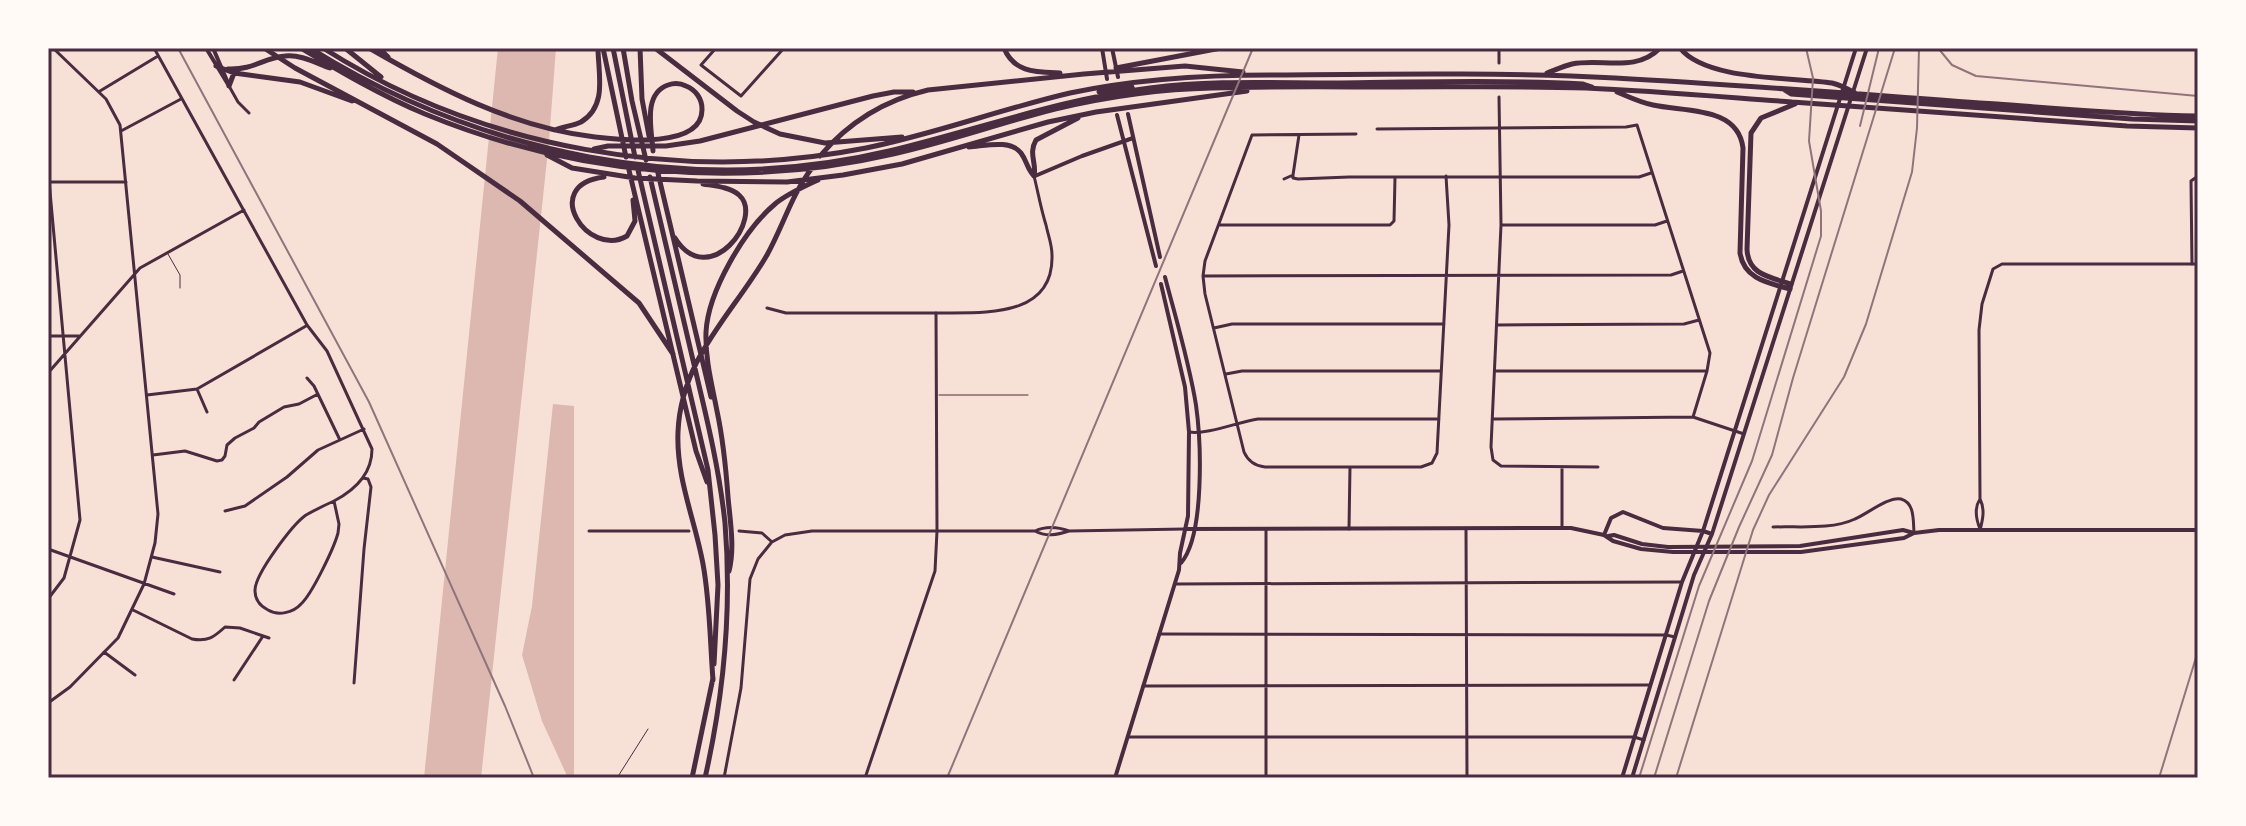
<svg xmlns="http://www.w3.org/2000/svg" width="2246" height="826" font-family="Helvetica,sans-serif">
<rect width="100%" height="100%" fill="#f7e1d7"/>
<path fill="#dcb8b0" d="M498,48H556L549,141L481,778H424Z
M553,404L574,406V778H568L542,721L522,655L532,606Z"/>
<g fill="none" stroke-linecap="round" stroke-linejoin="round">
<path stroke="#4a2c40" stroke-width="1" d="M168,254L180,275V288
M939,395H1028
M617,778L648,729"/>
<path stroke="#4a2c40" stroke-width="3" d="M108,48H109
M154,48L307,325L327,351L372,449C372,474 355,490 334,501
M716,48L701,65L741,96L784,48
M1499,48V63
M229,86L238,102L249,113
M100,91L158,56
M1499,97L1501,225L1491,447L1493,460L1501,466L1598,467
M1377,129L1626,127L1637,125L1710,353L1707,371L1693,417
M121,131L181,99
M1356,134L1252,135L1205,261L1203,276L1205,294L1244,452C1248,461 1255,466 1265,467H1421L1432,463L1437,453L1449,225L1446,176
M48,170L80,520L64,578L48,599
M1293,175V178L1298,179L1349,177H1639L1651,173
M1293,175L1299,135
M1284,179L1293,175
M1219,225H1390L1394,221L1395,178
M1501,225H1655L1667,221
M2192,264L2191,181L2198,176
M1203,276L1671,275L1683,271
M767,308L786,313H936
M1497,325L1684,324L1699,320
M1214,328L1232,324H1444
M48,336H80
M1495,371H1707
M48,373L140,268L244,210
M1226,374L1242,371H1441
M307,378L314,386L339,438
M197,389L207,412
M147,395L197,389L306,326
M1494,419L1693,417L1744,434
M1189,432C1207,435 1238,422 1258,419H1439
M153,455L185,451L217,461L222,460L225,456L227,445L235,438L254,428L259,422L284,407L299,404L318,394
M334,501L339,524L338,533C334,548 312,594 301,604C293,613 278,616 268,610C260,606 255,600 255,591C254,575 293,524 306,515C315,510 325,505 334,501Z
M225,511L245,506L287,477L318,450L364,429
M1562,527V467
M1773,527C1800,526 1831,530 1855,519C1867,514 1889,496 1901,499C1915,503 1913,521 1914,532
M1349,529L1350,467
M1266,530V778
M1466,530L1467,778
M589,531H689
M739,531L762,533L772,542L785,535L812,531H937L935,571L865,778
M48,549L174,594
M152,557L220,572
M1175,584L1682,582
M133,610L192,639C208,642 214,637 225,627L240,628L269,638
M1159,634L1666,635L1675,637
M104,652L135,675
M234,680L263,636
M354,683L364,549L371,487L368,479L363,478
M1143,686L1650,685
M48,703L70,687L118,638L144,584L155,543L158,514L120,125L106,99L53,48
M1128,737H1634L1644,740
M724,778L741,688L750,579L758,559L771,543"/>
<path stroke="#4a2c40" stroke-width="3" d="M1034,176C1038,192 1041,209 1046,225C1048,235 1052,244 1052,255C1054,320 980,312 936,313L937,531H1035C1046,526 1058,527 1069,531L1185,529
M48,182H126
M1980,499C1974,508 1976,519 1980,529
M1980,530C1983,519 1985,509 1980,499L1979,330L1982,304L1993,269L2002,264H2198
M1035,531C1046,537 1057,535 1069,531"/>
<path stroke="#4a2c40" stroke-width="4" d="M206,48L229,86
M213,48L228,83
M1102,48L1107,79
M1112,48L1118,77
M1128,114L1160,257
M1117,115L1156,266
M1035,176L1082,156L1133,138
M1165,277C1176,319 1189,362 1196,405C1201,441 1205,535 1181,563
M1186,529L1571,528L1604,535L1613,541L1641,549L1673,552H1801L1904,538L1914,533L1939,530H2198
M1608,536L1614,535L1642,544L1668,547L1800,546L1903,530L1914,533
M1115,778L1179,570L1180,553L1188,516L1189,432L1185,387L1161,284"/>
<path stroke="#4a2c40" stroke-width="4" d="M1604,535L1611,518L1623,512L1663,528L1703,531L1712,534
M1622,778L1682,582L1703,531L1856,48
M1632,778L1694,575L1712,534L1867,48"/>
<path stroke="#4a2c40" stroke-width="5" d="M264,48L295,68L437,144L520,201L639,303L673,354
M301,48C341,72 382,96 425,114C573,175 737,190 893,154C947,142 1000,123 1055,109C1106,97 1159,89 1212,88C1274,86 1337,87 1399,87C1462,87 1524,86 1586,88C1655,91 1723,97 1792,102C1904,110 2016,118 2127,126L2198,128
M310,48C480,154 691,198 889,151C977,130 1060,99 1150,88C1211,80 1273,83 1334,83C1417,82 1500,80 1583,84L1592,87
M323,48C482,149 682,184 866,148C935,134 1001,109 1070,93C1136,79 1203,75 1270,75C1385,74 1500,72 1615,78C1742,85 1870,95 1997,104C2064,109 2131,115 2198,116
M345,48L381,77
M369,48C440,89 512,127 595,137C621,140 703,149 702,109C702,99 696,90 686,86C680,83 674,83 668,85C642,94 652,131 653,151
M379,48L388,57
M603,48L626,157
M613,48L635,157
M623,48L632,101L646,160
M640,48L642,99L649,136
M655,48L737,111L754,122L780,134L825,143L902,137
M1004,48C1014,73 1037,72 1060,73
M1680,48C1706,81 1792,77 1832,83C1840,85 1848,89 1855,93
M216,66L234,73L300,82L352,101
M1116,68L1221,48
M228,69C254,70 263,58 285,56C300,54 316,63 330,68
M1547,73C1555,70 1564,66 1572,64C1602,58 1636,73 1660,48
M229,86L234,73
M1783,89L1791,94L2132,119L2198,121
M1099,92L1132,87
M1617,92C1629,97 1641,103 1653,105C1685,112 1738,106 1743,148L1740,253C1744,279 1768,283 1790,289
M555,130C564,126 573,126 581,122C608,106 598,73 598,48
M969,147C985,146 1010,139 1021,153C1027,161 1027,169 1034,176
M594,149L608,146H666L700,141L873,96L894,92H913
M547,155L572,168L635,178L697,181L787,182L843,175L902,164L1048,122L1096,112L1247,91
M820,156C848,123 885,100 928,90L1084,74L1185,66L1243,72
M628,166L696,451L707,482
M637,166L708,470L715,535L718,585L714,664
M657,169L711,397
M1034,176C1037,163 1028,154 1036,140L1078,118
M604,177C539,185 588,259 627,236L635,221L633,200
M650,177C664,237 678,296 692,356C705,411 719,466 725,523C732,609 724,694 705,778
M675,238C709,292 765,218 739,195C730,187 715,186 703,184
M1791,284C1770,277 1748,275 1747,249L1751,133L1761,118L1795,104
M729,571C735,548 730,520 728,497C726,469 723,439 717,411C712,385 705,359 706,332C708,292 744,230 775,204C787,194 803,187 818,180
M713,680C710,642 710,602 703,564C695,520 676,478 678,432C681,358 732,315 767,255C783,226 792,194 812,168
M692,778L713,678"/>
<path stroke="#8f747c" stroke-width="2" d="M178,48L369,402L505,706L534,778"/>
<path stroke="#8f747c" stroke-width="2" d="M1938,48L1952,65L1976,76L2198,96
M1860,126L1879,48
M947,778L1253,48
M1639,778L1699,586L1752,461L1821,236V211L1809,141L1813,78L1806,48
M1654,778L1709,601L1739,527L1772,455L1793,378L1895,48
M1676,778L1753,530L1769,495L1844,377L1866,324L1912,172L1917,128L1919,48
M2159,778L2198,651"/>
</g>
<rect width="2246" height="826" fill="none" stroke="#fffaf5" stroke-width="100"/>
<rect x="50" y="50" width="2146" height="726" fill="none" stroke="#4a2c40" stroke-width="3"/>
</svg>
